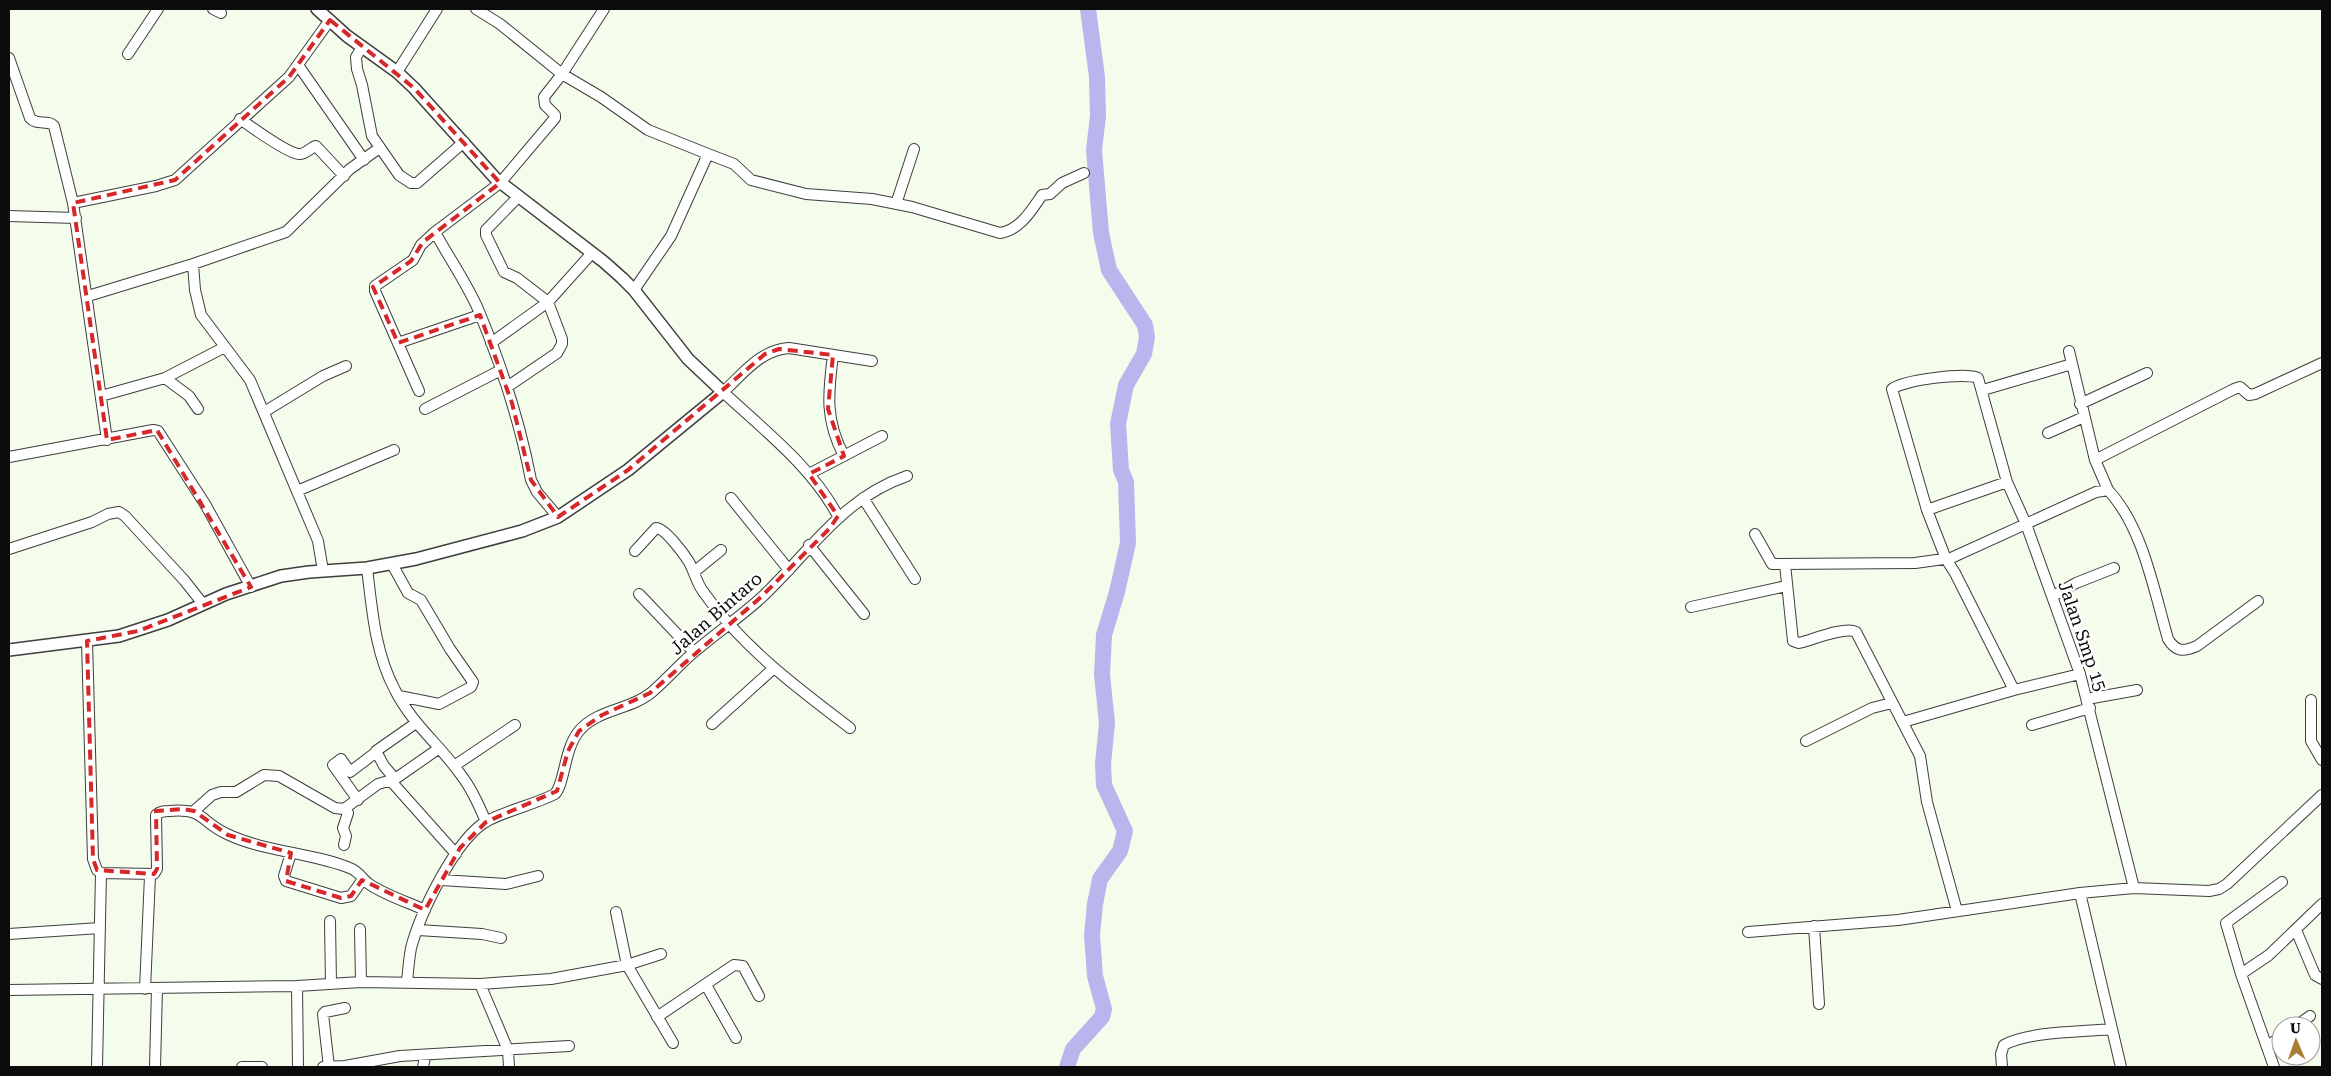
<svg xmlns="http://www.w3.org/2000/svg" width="2331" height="1076" font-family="'Roboto Serif',serif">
<rect width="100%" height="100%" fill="#f4fceb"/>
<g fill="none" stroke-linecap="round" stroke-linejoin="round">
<path stroke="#b9b6ee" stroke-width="16" d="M1067,1067L1073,1049L1102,1017L1104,1009L1095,976L1092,935L1095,904L1100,879L1120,851L1125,831L1104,785L1103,764L1107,723L1102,675L1104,635L1117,592L1128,543L1126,482L1121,470L1118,424L1126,385L1144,354L1147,337L1145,325L1109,270L1101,233L1094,150L1098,116L1097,77L1088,9"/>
<g stroke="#3e3e3e" stroke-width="12">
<path id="minor" d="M213,9L221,13
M476,9L500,24L562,74L601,97L648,130L708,154
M362,47L356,57L357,69L362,85L372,136L399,175L411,183H417L464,142
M128,54L158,9
M9,58L30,118C37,126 48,119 54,126L73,203
M298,65L364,160
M397,72L437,9
M240,119C250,126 288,154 299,154C305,155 311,147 316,146L344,176
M896,204L914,149
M9,216L76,218
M435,232C449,258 466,282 478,309C501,364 520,422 531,480L537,492L558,517
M193,264L195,290L201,315L250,380L318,541L323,571
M634,290L671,236L708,154L734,164L751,180L806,194L872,199L912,207L1000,233C1020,230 1031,211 1042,195L1050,194L1062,183L1084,173
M88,296L193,264L286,232L350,169L378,149
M398,343L480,315
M491,343L548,302L592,253
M2069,351L2095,460L2108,490
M833,355C828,394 825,420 844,456
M165,378L225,347
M507,387L557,353L562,344V339L548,302L517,278L504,272L486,235V230L518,197
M1983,390L2072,364
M419,391L375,291V286L413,260L421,245L435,232L500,183L555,118V115L545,105L544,97L562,74L604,9
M101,396L165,378L189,396L198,409
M2080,404L2147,373
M425,409L501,370
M264,412L323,376L346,366
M2048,433L2084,417
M107,440L73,203L156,186L175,180L289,77L330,20
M9,457L153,430L158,431L205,504L251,587
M2095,460L2234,389L2240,387L2249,395L2255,394L2322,363
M809,474L882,436
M2007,482L1978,378C1966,372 1903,380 1892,389L1927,510L1946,559L1955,573L2014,690L2080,674
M297,491L394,450
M731,498L789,570
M863,498L915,579
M1927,510L2007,482L2026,524L2080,674L2134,888
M838,516C812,467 764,430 723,392C743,374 760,350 789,348L872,361
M1755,534L1772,564L1915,563L1951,558L2096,492L2108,490C2143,527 2154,591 2168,639C2176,652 2183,652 2197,646L2258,601
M809,545L864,614
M9,549L92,522L108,514L119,512L125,516L184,580L203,604
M635,551L656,528C665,528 684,554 689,562C694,571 696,581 702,590C741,646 797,688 850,728
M392,564L408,593L421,600L450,649L473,682L471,687L439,704L399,696
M1785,564L1793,641L1799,643C1812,640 1845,626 1856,632L1920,756L1927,802L1957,911
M367,568C372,609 375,653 395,690C412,724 440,745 461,775C472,789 479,805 486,822
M694,572L721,550
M639,594L694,652
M2053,596L2076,583L2114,568
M1691,607L1786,586
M87,641L93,859L97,870L101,873L154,874L157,869L156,815C160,811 164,811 169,811C205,808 199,821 227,834C267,853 312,852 352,869C359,872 363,880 369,884C385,895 407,902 425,910
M2087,699L2137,690
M2311,700V741L2322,760
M1903,722L2014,690
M712,724L774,668
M2032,725L2090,708
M1806,741L1872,708L1892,703
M454,766L515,725
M395,779L438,749
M390,780L456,854
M358,800L333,765L341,759L350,772L375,753
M344,809L348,813L343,828L346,836L344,845
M194,811L212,795L221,792H236L264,775L279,776L335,808L344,809L378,784L395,779L384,766L376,751L416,723
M291,853L284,876L286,881L341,898L351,896L363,879
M441,880L506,884L538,876
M616,912L627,965L661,954
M330,921L331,984
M1814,926L1819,1004
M360,929L361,982
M418,930L482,934L501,938
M2296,930L2315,975L2322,979
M1748,932L1898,920L2080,893
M9,934L100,928
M2241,974L2269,955L2322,904
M407,982C408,971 409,959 411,948C420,914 455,839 487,821C508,810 533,805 555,794C565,783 564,749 579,731C597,709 631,710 652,692C666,680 679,665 693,653C715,634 739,618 761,598C809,553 842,498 907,476
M480,984L508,1050L509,1067
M706,985L736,1038
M297,986L298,1067
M145,989L150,876
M9,990L297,986L361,982L480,984L551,979L627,965L673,1043
M657,1017L734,965L743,966L759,996
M2296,1026L2310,1016
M2267,1046L2281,1037
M97,1067L101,873
M155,1067L157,988
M242,1067H262
M323,1067L345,1066L400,1056L569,1046
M329,1067L323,1014L325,1012L345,1008
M423,1067L425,1057
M2002,1067L2001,1054L2004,1045C2029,1031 2083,1032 2112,1029
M2121,1067L2080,893L2134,888L2209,891L2219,889L2227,884L2322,795
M2274,1067L2241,974L2226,923L2282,882"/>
</g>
<g stroke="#3e3e3e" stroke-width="14">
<path id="tertiary" d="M9,650L119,636L168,620L226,594L281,576L309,572L367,568L416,559L522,531L558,517L628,470L723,392L688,359L634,290L622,278L604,262L496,179L414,88L397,72L347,36L317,9"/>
</g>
<use href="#minor" stroke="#fff" stroke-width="10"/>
<use href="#tertiary" stroke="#fff" stroke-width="11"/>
</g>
<path fill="none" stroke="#d62828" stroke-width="4" stroke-dasharray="10 6" stroke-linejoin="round" d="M330,20L414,88L500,183L423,242L411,261L373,287L398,343L480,315L512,403L531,480L558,517L628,470L765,354L779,349L833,355L828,409L844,456L809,474L838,516L830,528L761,597L650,693L602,715L579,731L568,751L557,791L486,822L460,848L425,910L362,880L351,896L341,898L286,881L291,853L228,835L194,811L183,809L156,811L157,869L154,874L97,870L93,859L87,641L138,631L251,587L157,430L107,440L73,203L175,180L289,77Z"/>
<g text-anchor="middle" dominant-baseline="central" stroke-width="5" stroke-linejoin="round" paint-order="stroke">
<g font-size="18" fill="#0b0b0b" stroke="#fff">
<text transform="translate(716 613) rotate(-41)">Jalan Bintaro</text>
<text transform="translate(2083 636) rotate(71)">Jalan Smp 15</text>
</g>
</g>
<rect width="2331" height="1076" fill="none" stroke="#0b0b0b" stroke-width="20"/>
<g transform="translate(2296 1041) rotate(358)"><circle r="24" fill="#ffffff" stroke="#9d9d9d"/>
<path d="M0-4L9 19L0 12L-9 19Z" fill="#a97f35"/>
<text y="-8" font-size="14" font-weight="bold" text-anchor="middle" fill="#0b0b0b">U</text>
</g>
</svg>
